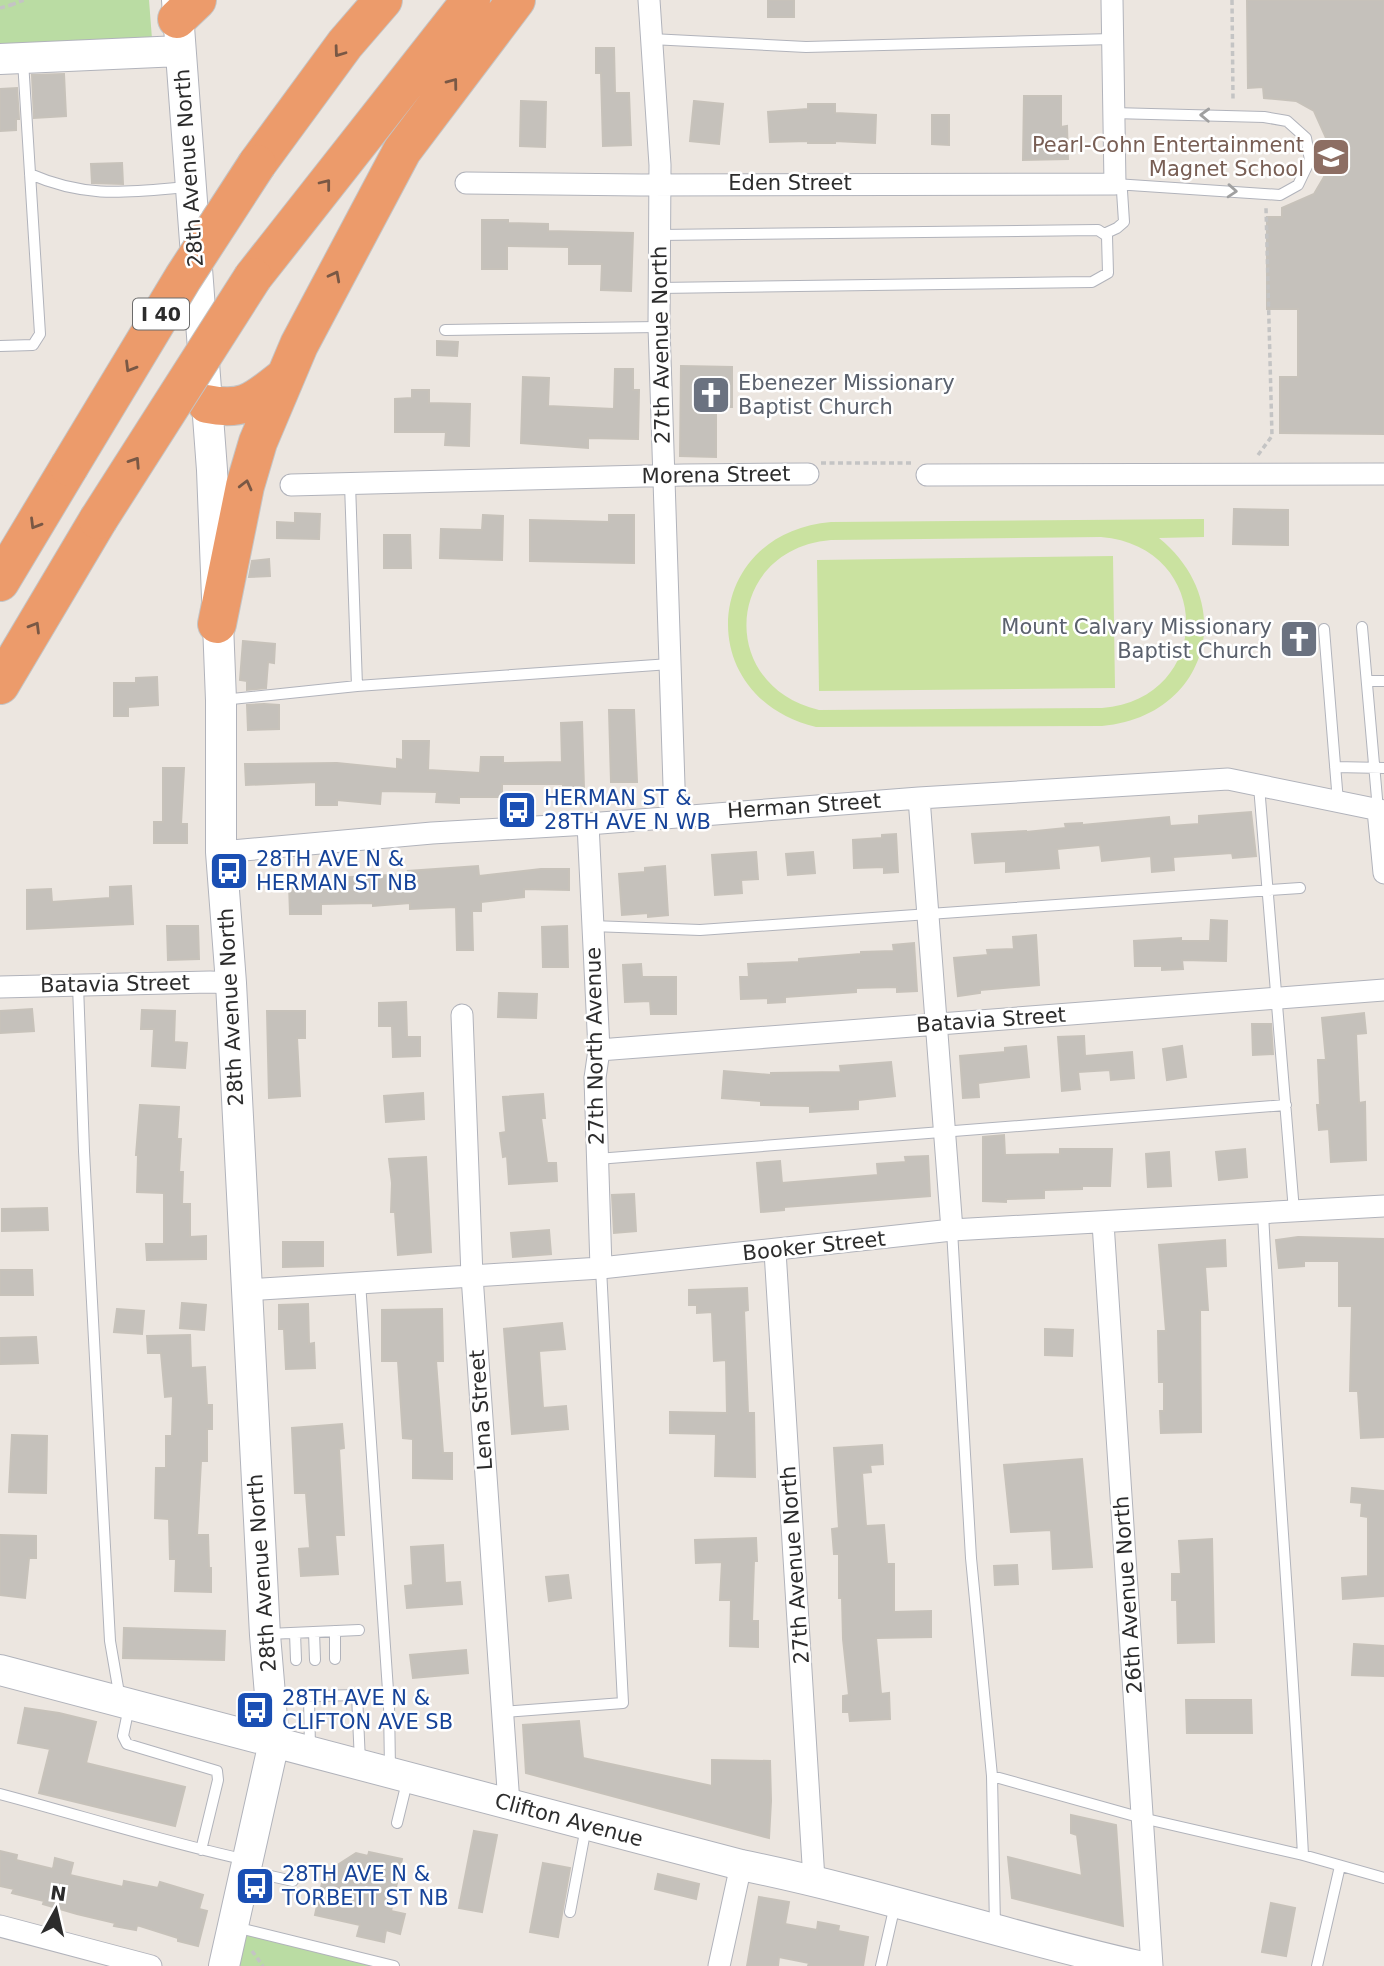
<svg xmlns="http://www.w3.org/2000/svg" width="1384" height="1966" font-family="'DejaVu Sans',sans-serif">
<rect width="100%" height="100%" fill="#ece6e0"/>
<path fill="#badca3" d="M0,0H149L152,39L0,46Z
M233,1926L394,1966H224Z"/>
<path fill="#cae2a0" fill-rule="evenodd" d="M1204,519V537L1159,538C1240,604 1207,717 1102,726L816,727C691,697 702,533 831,522ZM1101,537C1214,546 1215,699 1102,708L819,710C716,686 725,549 831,540Z
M1113,556L1115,688L819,691L817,560Z"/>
<path fill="#c5c1bb" stroke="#c7c2ba" stroke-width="2" d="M768,0H794V17H768Z
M1247,0H1384V434L1280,433V377H1298V309H1267V217H1282V208L1314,194L1324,177L1331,149L1314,111L1296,101L1264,98L1263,87L1248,88Z
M596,48H614L615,93H629L631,145L603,146L601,73H596Z
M64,74L66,116L34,118L32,75Z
M17,88L19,119H16V130L0,131V89Z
M1024,96H1061V127L1067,126L1068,159L1023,160Z
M521,101L546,102L545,147L520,146Z
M694,101L723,104L719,144L690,141Z
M808,104H835V113L876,115L875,143L835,141V143H808V141L770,142L768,112L808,109Z
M932,115H949V145L932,144Z
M122,163L123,184L92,183L91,164Z
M482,220H508V223L548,224V231L633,233L631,291L601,290L602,264H569V247L507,246V269H482Z
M437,341L458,342L457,356L437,355Z
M681,366L732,367V407H716V457L680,456Z
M615,369H633V390H639L638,439L588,438V448L521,443L523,377L549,378L548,406L614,409Z
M412,390H429V403L470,404L469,446L445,445L446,432H395V399L412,398Z
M1234,509L1288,510V545L1233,544Z
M295,513L320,514L319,539L277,538V522L295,523Z
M483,515L503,516L502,560L440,558L441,529L482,530Z
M609,515H634V563L530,561V520L609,522Z
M384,535H410L411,568H384Z
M269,559L270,576L249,577L252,561Z
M243,641L275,644L274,663L268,662L266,688L247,690V681L240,680Z
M157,677L158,705L128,707V716H114V683H136V678Z
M264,704L279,705V729L248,730L247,705Z
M609,710H634L637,782H611Z
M582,722L584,788H563V784H502V797H459V803L436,802L437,792L381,791L380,804L337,800V805H316V782L246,785L245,764L337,763L397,769V759L403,760V741H429L428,770L480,773L481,757H503V763L562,762L561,723Z
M163,768H184L181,824H187V843H154V822H163Z
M1251,812L1256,856L1233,858L1232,853L1173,857L1174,870L1152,872L1151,856L1102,861L1100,845L1057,849L1059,868L1006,872V861L975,863L972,834L1026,831V832L1066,828L1065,824L1082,823V825L1169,817L1170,826L1199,824V816Z
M896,834L898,872L884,873V867L854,868L853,840L882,838V835Z
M756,852L758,879L741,880L742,893L715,895L712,855Z
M813,852L815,873L788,875L786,854Z
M478,866L479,876L541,869H569V890L524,889V897L481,902V911H472L473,950H457L456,907L410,909V903L373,906V903L321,904V914H290L289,884L334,883V878L409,874L408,871Z
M665,866L668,915L648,917V913L622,915L619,874L645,872V868Z
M131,886L133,924L27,929V890L51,889L52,902L110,898V887Z
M1211,920L1227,921L1226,961L1182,960L1183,969L1162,970V966H1135L1134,941L1181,938V941H1210Z
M167,926H198L199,959L168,960Z
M567,926L568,967H543L542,927Z
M1036,935L1039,985L980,990V993L958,996L954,958L988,955L987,950L1014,949L1013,937Z
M914,943L917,991L897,992V987L856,988V992L785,997V1002L768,1003V998L741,999L740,977H749L748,964L799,962V959L861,954V952L894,951L893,945Z
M641,964L642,977H676V1014H651L650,1001L625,1002L623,965Z
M499,993L537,994L536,1018L498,1017Z
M406,1002L407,1037H420V1056L393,1057L392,1026H379V1003Z
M32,1009L34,1031L0,1033V1011Z
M142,1010L175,1011L174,1042L187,1043L185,1068L152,1066L154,1029H141Z
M267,1011H305V1038H297L300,1096L269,1098Z
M1364,1013L1366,1033L1356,1034L1359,1103L1365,1102L1366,1160L1331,1162L1329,1129L1319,1130L1317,1105H1320L1318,1060H1326L1322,1018Z
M1252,1024H1271L1273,1054L1253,1055Z
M1084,1036L1085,1056L1132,1052L1134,1078L1111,1080L1110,1070L1078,1072L1080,1089L1062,1091L1058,1037Z
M1026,1046L1029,1077L978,1083L979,1097L963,1098L960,1056L1005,1052V1048Z
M1182,1046L1186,1077L1167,1080L1163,1049Z
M891,1062L895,1096L858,1100V1109L810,1112V1106L761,1105V1101L722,1098L724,1071L771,1075V1073L841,1072L840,1066Z
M423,1093L424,1119L386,1122L384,1096Z
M543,1094L545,1118H541L547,1163H556L557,1181L509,1184L507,1156L503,1157L500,1133L506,1132L503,1097Z
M140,1105L179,1107L177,1139H181L179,1172H183L182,1204H190V1237L206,1236V1259L147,1260L146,1244H164V1193L137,1192L138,1155H136Z
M1004,1135L1005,1155L1060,1154V1149H1112L1110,1186H1082V1189L1044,1190V1198L1006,1199V1202L983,1201V1137Z
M1245,1149L1247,1177L1219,1180L1216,1152Z
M1169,1152L1171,1186L1148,1187L1146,1154Z
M928,1156L930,1196L784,1207V1210L761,1212L757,1163L780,1161L782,1183L878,1175L877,1164L906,1162L905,1157Z
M426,1157L431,1252L398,1255L395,1212H391L392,1183L389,1159Z
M634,1194L636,1231L614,1233L612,1195Z
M47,1208L48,1230L2,1231V1209Z
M549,1230L551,1254L513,1257L511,1233Z
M1298,1237L1384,1239V1437L1361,1438L1358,1391H1350L1352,1306H1339V1261H1304V1266L1279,1268L1276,1240Z
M1225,1240L1226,1266L1205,1267L1208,1310H1200L1201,1432L1161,1433L1160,1411H1164V1382H1159L1158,1331H1166L1159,1245Z
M283,1242H323V1266L283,1267Z
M0,1270H32L33,1295H0Z
M747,1288L748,1310L744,1311L748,1413H754L755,1477L715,1476L716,1434L670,1433V1412L727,1413L726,1360L714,1361L712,1312L697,1313V1305H689V1290Z
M182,1303L206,1305L204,1330L180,1328Z
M308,1304L309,1344L314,1343L315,1368L286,1369L284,1329H279V1305Z
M117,1309L144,1311L142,1334L114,1332Z
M442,1309L443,1361H436L443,1453H452V1479L413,1478V1439L403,1438L398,1361H382V1310Z
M562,1323L565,1349L539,1351L543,1408L566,1406L568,1429L512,1434L504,1329Z
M1045,1329L1073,1330L1072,1356L1045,1355Z
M190,1335L191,1368L205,1367L207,1405H212V1429H207V1461H201L197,1535H208L209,1568H211V1592L175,1591L176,1559H170L169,1519L155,1518L156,1468H166V1436H172L173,1396L165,1397L161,1353H148L147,1336Z
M36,1337L38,1363L0,1364V1338Z
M342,1424L344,1448L339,1449L344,1535H335L338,1574L301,1576L299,1549L310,1548L306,1493H295L292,1428Z
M12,1435L47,1436L46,1493L9,1492Z
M882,1445L883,1464L870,1465L871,1472L862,1473L866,1526L884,1525L887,1564H894V1612L931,1611V1637L876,1638L881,1694L889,1693L890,1719L850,1721L849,1712H843V1696L849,1695L843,1639L842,1598H839V1554H834L832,1529L839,1528L834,1448Z
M1082,1459L1092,1567L1053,1569L1051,1530L1011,1532L1004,1465Z
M1352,1488L1384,1491V1596L1343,1599L1342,1578L1368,1576V1517L1361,1516L1362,1503L1351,1502Z
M0,1535L36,1536V1558H29L25,1598L0,1595Z
M756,1538L757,1561H754L752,1621H758V1647L730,1646L731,1600H720L722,1562L696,1563L695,1540Z
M1212,1539L1214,1642L1178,1643L1177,1600H1172V1574H1181L1179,1541Z
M443,1545L445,1583L460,1582L462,1604L407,1608L405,1586L413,1585L411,1547Z
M1017,1565L1018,1584L995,1585L994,1566Z
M568,1575L571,1598L549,1601L546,1577Z
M124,1628L225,1631L224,1660L123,1658Z
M1354,1644L1384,1646V1676L1352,1675Z
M466,1650L468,1673L413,1678L410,1655Z
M1186,1700H1251L1252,1733H1187Z
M25,1708L59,1713L96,1722L86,1763L185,1787L175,1826L39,1793L50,1749L18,1743Z
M579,1721L583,1758L712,1786V1760L770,1761L771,1801L769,1838L526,1773L523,1725Z
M1071,1815L1116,1825L1123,1926L1012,1898L1008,1857L1082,1876L1077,1835L1071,1833Z
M474,1831L497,1835L482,1912L459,1908Z
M0,1851L17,1855L16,1860L53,1869L55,1858L73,1863L70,1875L123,1887L124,1881L158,1888L160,1882L203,1895L199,1909L207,1911L198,1946L178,1941V1938L137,1925L136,1930L114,1926L115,1923L77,1914L43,1904L44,1901L12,1893L14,1889L0,1886Z
M369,1852L402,1859L391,1911L405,1914L400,1934L386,1930L384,1942L357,1936L360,1925L315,1915L322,1883L325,1884L328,1871L356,1853L368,1856Z
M543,1863L570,1868L558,1937L530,1932Z
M658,1874L699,1884L696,1899L655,1889Z
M759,1897L789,1902L785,1924L817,1930L818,1922L839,1926L838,1931L868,1937L863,1966H808L809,1963L779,1957L778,1966H747Z
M1271,1903L1295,1908L1286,1956L1262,1952Z"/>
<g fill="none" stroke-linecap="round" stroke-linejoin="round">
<g stroke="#b1b3bb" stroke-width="12">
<path id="lane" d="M651,39L806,47L1112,39
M1113,113L1264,117L1287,121L1306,138L1310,160L1298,185L1280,195L1115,184
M30,174C87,199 128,192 188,187
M1104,234L1117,228L1124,222L1122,191L1115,184
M659,235L1098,230L1107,236L1108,273L1092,282L659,288
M445,330L659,327
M0,346L33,345L40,334L23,61
M350,484L357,686
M1362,627L1378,810
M1324,629L1338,802
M1367,681H1384
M222,700L357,686L670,664
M1335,767L1384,768
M1259,786L1294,1211
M592,926L700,930L1300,888
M78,985L84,1151L110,1641L120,1699
M597,1159L1286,1105
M1263,1213C1274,1427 1292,1641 1303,1855
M952,1230L971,1558L992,1776L995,1926
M360,1282L389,1705L390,1769
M335,1631V1659
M314,1632L315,1660
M295,1633L296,1660
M268,1634L359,1630
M309,1696L310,1749
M272,1697L357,1695L360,1762
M129,1707L123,1736L127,1744L217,1771L218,1780L201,1850
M503,1712L623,1703L601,1268
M992,1776L1142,1818L1303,1855L1384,1878
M0,1794C83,1816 164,1842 247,1860
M397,1823L408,1778
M248,1871L293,1881
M570,1912L586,1827
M235,1927L394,1966
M881,1966L895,1905
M1317,1966L1340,1866"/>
</g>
<g stroke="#b1b3bb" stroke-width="23">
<path id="street" d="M649,0L660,165L659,327L675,816
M466,183L641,185L1115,184L1112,0
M927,475L1384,474
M291,485L684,475L808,474
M919,798L952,1230
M1378,810L1384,873
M588,824L599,1050L595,1078L601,1268
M221,852L432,833L588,824L919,798L1228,779L1384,811
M0,987L210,982L231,983
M462,1015L472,1276L509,1804
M599,1050L1384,990
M1103,1223L1152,1966
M775,1251L814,1880
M245,1290L601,1268L952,1230L1384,1206
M0,1926L151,1966
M719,1966L741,1865"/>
</g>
<g stroke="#b1b3bb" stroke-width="32">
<path id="secondary" d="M177,0L212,470L221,700V852L231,983L265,1635L274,1742L224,1966
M0,59L180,51
M0,1670L741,1865C875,1892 1005,1936 1138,1966"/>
</g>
<g stroke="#c4c4c4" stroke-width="40">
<path id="highway" d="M177,19L197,0
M257,164L345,44L383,0
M253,277L471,0
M207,404C246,412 256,399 286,376
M0,582L69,467
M217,624L245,486L258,442L299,345L402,151L516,0
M0,685L98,520"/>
</g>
<path stroke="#c4c4c4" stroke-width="3.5" stroke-dasharray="5 3.5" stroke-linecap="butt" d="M1232,0L1233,99
M11,5L24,0
M0,8L11,5L13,0
M1258,455L1272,436L1266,208
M821,463H911
M252,1951L263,1966"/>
<use href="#lane" stroke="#fff" stroke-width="10"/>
<use href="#street" stroke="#fff" stroke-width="21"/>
<use href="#secondary" stroke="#fff" stroke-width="30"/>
<use href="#highway" stroke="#ec9b6b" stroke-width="38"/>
<g stroke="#c4c4c4" stroke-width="40" stroke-linecap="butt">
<path id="highway-bridge" d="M69,467L183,278L257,164
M98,520L253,277"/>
</g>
<use href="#highway-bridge" stroke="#ec9b6b" stroke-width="38"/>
</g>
<defs><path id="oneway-chevron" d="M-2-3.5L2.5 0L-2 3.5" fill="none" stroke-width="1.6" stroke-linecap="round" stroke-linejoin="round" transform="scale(1.75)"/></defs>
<g stroke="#795845">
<use href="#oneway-chevron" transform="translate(339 52) rotate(126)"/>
<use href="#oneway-chevron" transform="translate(453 83) rotate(-53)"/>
<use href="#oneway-chevron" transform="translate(326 184) rotate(-52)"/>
<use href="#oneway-chevron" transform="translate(335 276) rotate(-62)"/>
<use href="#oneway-chevron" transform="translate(130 367) rotate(121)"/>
<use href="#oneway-chevron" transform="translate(135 462) rotate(-57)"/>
<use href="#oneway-chevron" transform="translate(246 485) rotate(-76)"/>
<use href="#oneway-chevron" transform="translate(35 524) rotate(121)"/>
<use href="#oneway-chevron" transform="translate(35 627) rotate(-59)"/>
</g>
<g stroke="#a0a0a0">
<use href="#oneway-chevron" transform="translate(1205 115) rotate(-178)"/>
<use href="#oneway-chevron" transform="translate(1232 191) rotate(4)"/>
</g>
<defs>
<g id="school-square" transform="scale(2.0125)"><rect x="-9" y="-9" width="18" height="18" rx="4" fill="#8d6e63" stroke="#fff"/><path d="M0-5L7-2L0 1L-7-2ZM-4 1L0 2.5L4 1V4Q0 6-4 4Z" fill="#fff"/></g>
<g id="church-square" transform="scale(2.0125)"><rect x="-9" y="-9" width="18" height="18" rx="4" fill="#6b7280" stroke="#fff"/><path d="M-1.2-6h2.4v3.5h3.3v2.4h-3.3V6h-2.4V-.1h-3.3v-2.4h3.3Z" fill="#fff"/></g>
<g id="bus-square" transform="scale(2.0125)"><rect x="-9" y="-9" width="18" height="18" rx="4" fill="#1a4fb4" stroke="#fff"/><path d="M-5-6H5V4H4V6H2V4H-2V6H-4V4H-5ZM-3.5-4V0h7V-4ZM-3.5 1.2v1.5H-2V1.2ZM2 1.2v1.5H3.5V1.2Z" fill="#fff"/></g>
</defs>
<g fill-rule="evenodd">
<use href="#school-square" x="1331" y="157"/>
<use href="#church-square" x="711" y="395"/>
<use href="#church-square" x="1299" y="639"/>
<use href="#bus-square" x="517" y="810"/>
<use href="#bus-square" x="229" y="871"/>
<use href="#bus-square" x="255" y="1710"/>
<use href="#bus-square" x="255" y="1886"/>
</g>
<g text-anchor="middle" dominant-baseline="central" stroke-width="5" stroke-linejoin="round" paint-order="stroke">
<rect fill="#fff" stroke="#6b6b6b" stroke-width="2" x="133" y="298.5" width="56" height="31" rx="5"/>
<g font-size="19" font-weight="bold" fill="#2c2c2c">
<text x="161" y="314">I 40</text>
</g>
<g font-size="21" fill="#785e54" stroke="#fff" text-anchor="end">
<text x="1304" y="145">Pearl-Cohn Entertainment<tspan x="1304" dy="24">Magnet School</tspan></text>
</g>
<g font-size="21" fill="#2c2c2c" stroke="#fff">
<text transform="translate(189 168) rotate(-94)">28th Avenue North</text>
<text x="790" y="183">Eden Street</text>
<text transform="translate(661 345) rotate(-91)">27th Avenue North</text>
<text transform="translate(716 475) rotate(-1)">Morena Street</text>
<text transform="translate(804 806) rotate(-4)">Herman Street</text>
<text transform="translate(115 984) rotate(-1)">Batavia Street</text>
<text transform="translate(231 1007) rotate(-93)">28th Avenue North</text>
<text transform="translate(991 1020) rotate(-4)">Batavia Street</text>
<text transform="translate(595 1046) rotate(-91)">27th North Avenue</text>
<text transform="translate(814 1246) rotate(-6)">Booker Street</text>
<text transform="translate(481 1410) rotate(-94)">Lena Street</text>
<text transform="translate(795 1565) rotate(-94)">27th Avenue North</text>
<text transform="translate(262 1573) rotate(-94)">28th Avenue North</text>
<text transform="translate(1128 1595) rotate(-94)">26th Avenue North</text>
<text transform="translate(569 1820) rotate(15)">Clifton Avenue</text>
</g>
<g font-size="21" fill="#5b616d" stroke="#fff" text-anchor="start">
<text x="738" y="383">Ebenezer Missionary<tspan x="738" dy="24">Baptist Church</tspan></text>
<text x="1272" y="627" text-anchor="end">Mount Calvary Missionary<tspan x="1272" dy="24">Baptist Church</tspan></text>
</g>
<g font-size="21" fill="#164399" stroke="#fff" text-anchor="start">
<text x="544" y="798">HERMAN ST &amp;<tspan x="544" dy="24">28TH AVE N WB</tspan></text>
<text x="256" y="859">28TH AVE N &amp;<tspan x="256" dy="24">HERMAN ST NB</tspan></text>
<text x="282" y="1698">28TH AVE N &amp;<tspan x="282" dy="24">CLIFTON AVE SB</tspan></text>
<text x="282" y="1874">28TH AVE N &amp;<tspan x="282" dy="24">TORBETT ST NB</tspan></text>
</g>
</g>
<g transform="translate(56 1910) rotate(8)" stroke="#ffffff" stroke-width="5" paint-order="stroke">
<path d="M0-5L12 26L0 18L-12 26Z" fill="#2c2c2c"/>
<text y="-10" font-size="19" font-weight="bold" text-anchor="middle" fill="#2c2c2c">N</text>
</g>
</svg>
